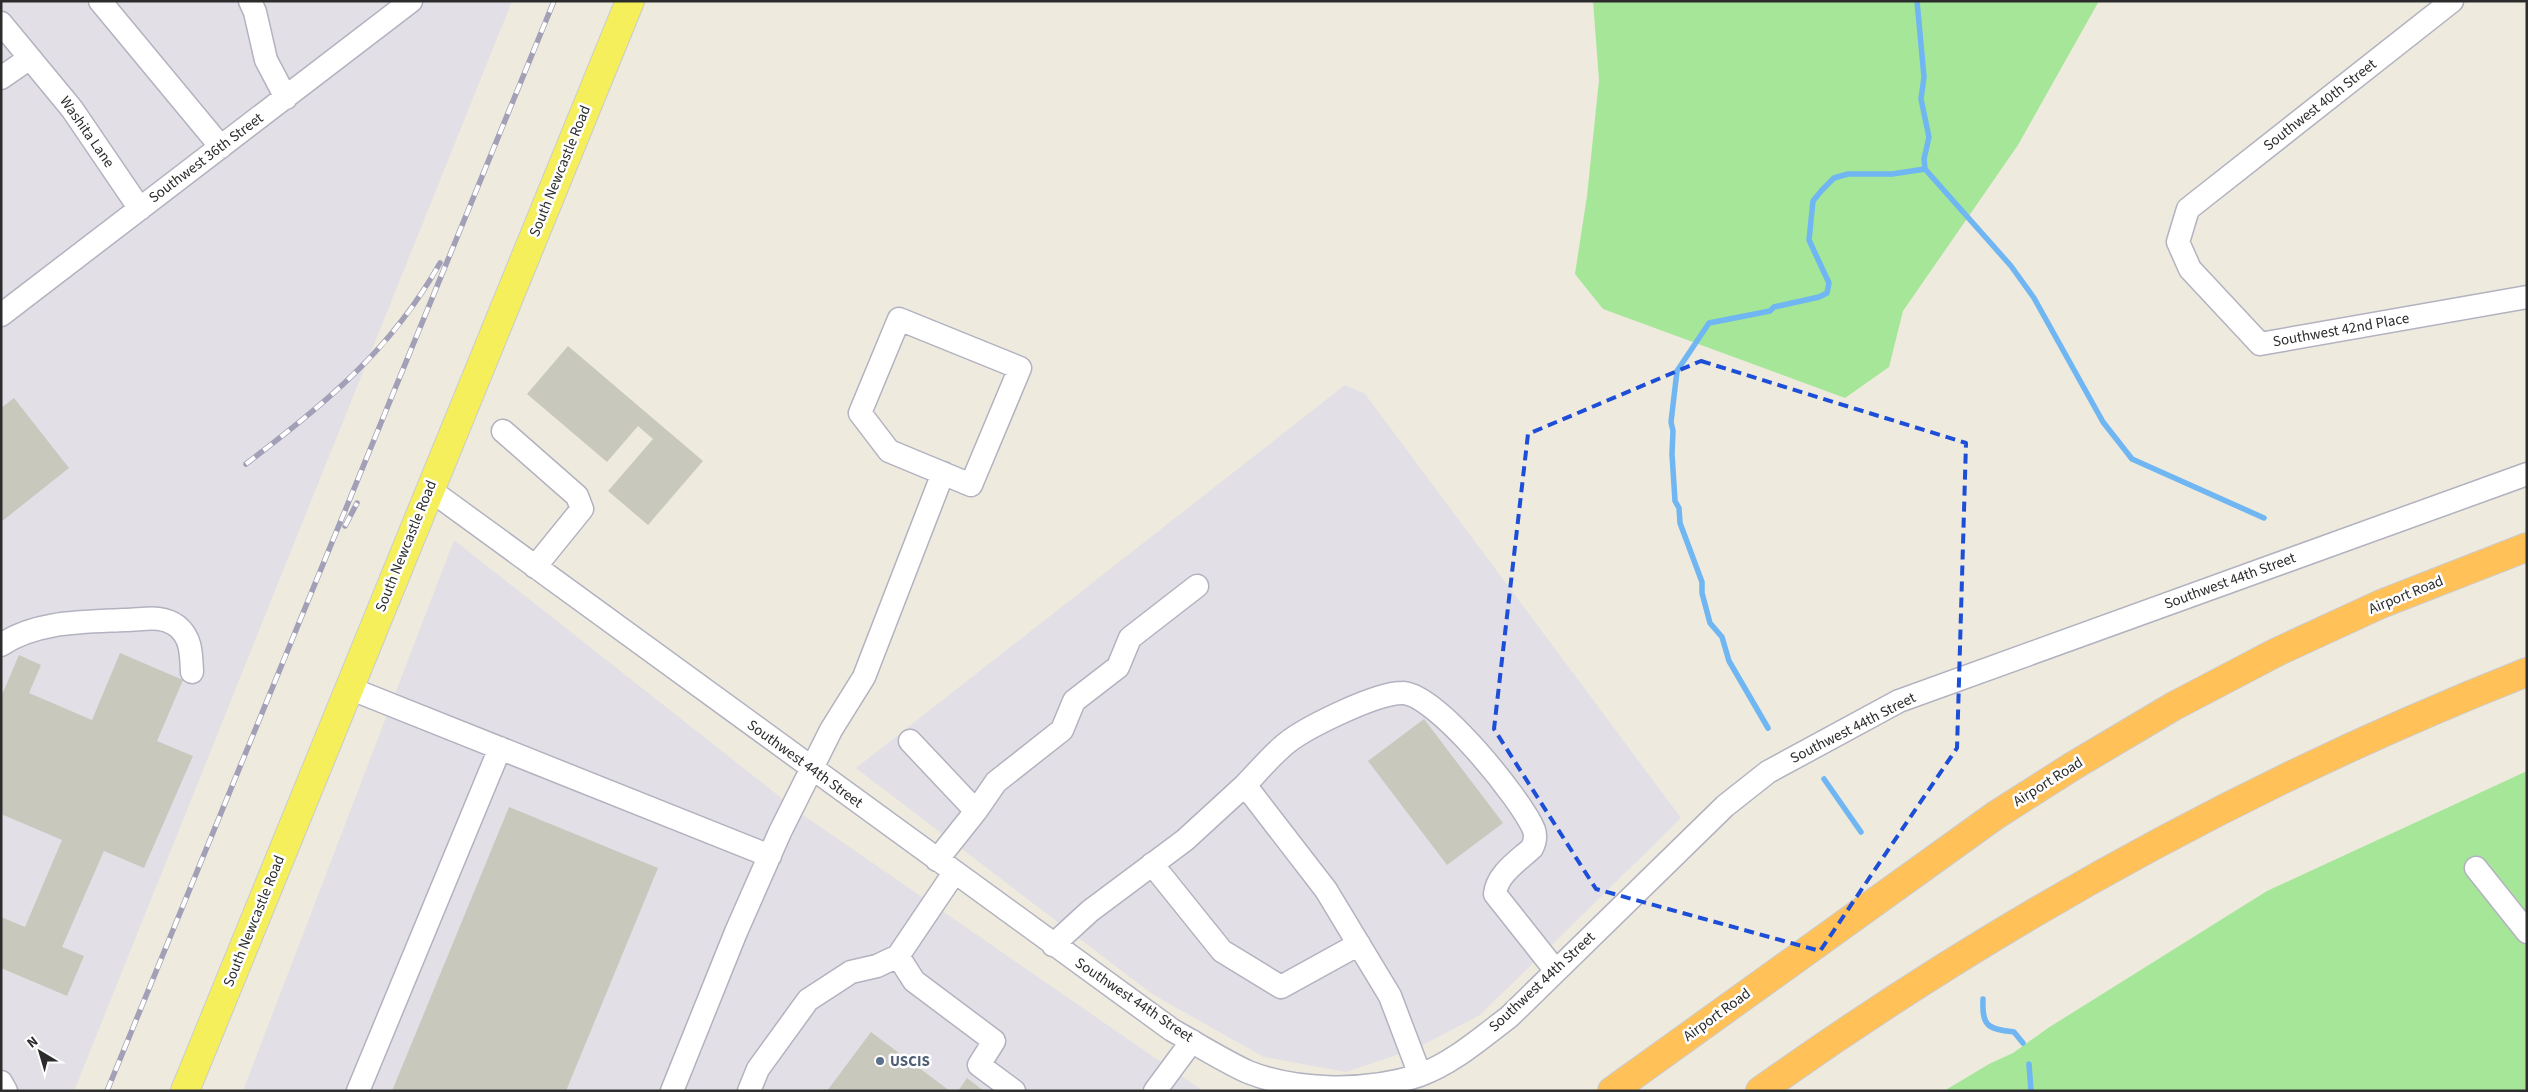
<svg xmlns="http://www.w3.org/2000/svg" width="2528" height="1092" font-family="'Source Sans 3',sans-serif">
<rect width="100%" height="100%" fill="#eeeade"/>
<path fill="#e2dfe6" d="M1,1H512L74,1091H1Z
M1345,385L1365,394L1681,818L1480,1015L1417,1048L1346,1072L1264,1057L1152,994L856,768Z
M454,540L803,815L1203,1091H243Z"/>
<path fill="#a5e699" d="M1593,1H2099L2018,145L1903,311L1889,367L1845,398L1603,309L1575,274L1587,196L1599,80Z
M2527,771V1091H1944L1989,1064L2013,1053L2048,1028L2267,891Z"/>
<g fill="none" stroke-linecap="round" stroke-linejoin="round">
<path stroke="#6fb6f2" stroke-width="5.5" d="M1917,1L1924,77L1921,99L1929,137L1924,159L1925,169L2011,266L2034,298L2103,422L2132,459L2264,518
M1768,728L1729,661L1722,637L1710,623L1702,593V582L1680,523L1679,508L1675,501L1672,454L1673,431L1671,422L1677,371L1709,323L1770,311L1774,307L1819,297L1827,293L1829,283L1809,240L1813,201L1822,190L1834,178L1848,174H1892L1925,169
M1824,779L1861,832
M1983,999C1982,1026 1987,1029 2014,1032L2023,1043
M2029,1064L2031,1091"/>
</g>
<path fill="#c9c8bd" d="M568,346L703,461L648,525L608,491L653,439L638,426L607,462L527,394Z
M14,398L69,468L1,522V408Z
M120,653L183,680L157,741L193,756L144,868L104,851L62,947L84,956L67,996L1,968V917L25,927L62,840L1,814V697L19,655L41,665L29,693L92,720Z
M1424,719L1503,823L1447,865L1368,761Z
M509,807L658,868L566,1091H392Z
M871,1032L950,1091H827Z
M967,1078L984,1091H958Z"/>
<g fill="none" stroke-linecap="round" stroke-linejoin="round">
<g stroke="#b2b2c0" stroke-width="25">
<path id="minor" d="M100,1L221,147
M250,1L255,12L266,60L286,98
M2452,1L2188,209L2178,242L2190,269L2260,344L2527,297
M1,23L72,109L140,209
M1,78L30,58
M1,315L411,1
M899,319L1020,368L971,485L889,451L860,413Z
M503,431L577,496L582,509L535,567
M429,489L1172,1030C1197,1044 1222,1060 1248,1072C1298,1092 1368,1092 1420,1075C1453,1063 1481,1038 1509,1017L1725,806L1768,772L1899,701L2527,474
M1,645C36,621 84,622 125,620C143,620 161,614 177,626C192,638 191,655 192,672
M349,688L770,856
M910,741L976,811L937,860
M1245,785C1257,773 1269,758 1282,747C1301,729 1376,693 1402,693C1435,692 1522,800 1534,830C1536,836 1535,842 1532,848C1518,861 1497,874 1495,894L1556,971
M976,811L996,782L1062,730L1074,701L1118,667L1130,638L1197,586
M1152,864L1222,951L1281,987L1359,944
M2476,868L2527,932
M1053,945L1090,911L1185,840L1245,785L1326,890L1390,996L1420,1075
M898,956L914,981L994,1041L979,1065L1014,1091
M1,1082L6,1091
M358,1091L500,748
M672,1091L736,932L780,832L831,730L864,677L943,473
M749,1091L758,1069L808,1000L851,972L877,966L898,956L954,873
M1155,1091L1192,1041"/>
</g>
<g stroke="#ccc" stroke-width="30">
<path id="major" d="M185,1091L630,1"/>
</g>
<g stroke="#ccc" stroke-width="30">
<path id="highway" d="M1612,1091L1996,815L2073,766L2174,706L2277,652L2381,604L2527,547
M1760,1091C1997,922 2256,779 2527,672"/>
</g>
<use href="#minor" stroke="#fff" stroke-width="22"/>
<use href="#major" stroke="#f5ef5c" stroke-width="28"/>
<use href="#highway" stroke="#ffc158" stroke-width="28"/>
<g stroke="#a2a0b7" stroke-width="5.5">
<path id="rail" d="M246,464C325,403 390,352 440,263
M345,526L357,503
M107,1091L554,1"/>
</g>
<use href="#rail" stroke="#fff" stroke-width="4" stroke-dasharray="11" stroke-linecap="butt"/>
</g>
<path fill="none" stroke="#1d4ed8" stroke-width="4" stroke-dasharray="10 6" stroke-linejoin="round" d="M1701,361L1966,443L1957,748L1820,951L1596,889L1494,729L1528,434Z"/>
<circle fill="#5c6f8a" stroke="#fff" stroke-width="2" cx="880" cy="1061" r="5"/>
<g text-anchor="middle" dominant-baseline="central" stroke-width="5" stroke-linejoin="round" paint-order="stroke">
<g font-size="15" fill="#2c2c2c" stroke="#fff">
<text transform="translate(2320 105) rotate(-38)">Southwest 40th Street</text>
<text transform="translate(87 132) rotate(55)">Washita Lane</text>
<text transform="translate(206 158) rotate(-37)">Southwest 36th Street</text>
<text transform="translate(560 171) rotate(-68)">South Newcastle Road</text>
<text transform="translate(2341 330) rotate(-10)">Southwest 42nd Place</text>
<text transform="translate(406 546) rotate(-68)">South Newcastle Road</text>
<text transform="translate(2230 581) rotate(-20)">Southwest 44th Street</text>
<text transform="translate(2406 595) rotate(-22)">Airport Road</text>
<text transform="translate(1853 728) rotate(-27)">Southwest 44th Street</text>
<text transform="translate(805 764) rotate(36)">Southwest 44th Street</text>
<text transform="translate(2048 782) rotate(-32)">Airport Road</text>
<text transform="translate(254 921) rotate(-68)">South Newcastle Road</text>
<text transform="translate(1542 982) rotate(-43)">Southwest 44th Street</text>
<text transform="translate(1134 1000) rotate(34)">Southwest 44th Street</text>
<text transform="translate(1717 1015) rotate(-36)">Airport Road</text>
</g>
<g font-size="15" font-weight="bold" fill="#4e5e75" stroke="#fff" text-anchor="start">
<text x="890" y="1061">USCIS</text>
</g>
</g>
<rect width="2528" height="1092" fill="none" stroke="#2c2c2c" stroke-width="5"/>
<g transform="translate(40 1052) rotate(322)" stroke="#ffffff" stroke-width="4" paint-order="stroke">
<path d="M0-4L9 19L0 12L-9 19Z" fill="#2c2c2c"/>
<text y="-8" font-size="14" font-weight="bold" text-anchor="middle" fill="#2c2c2c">N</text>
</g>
</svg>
